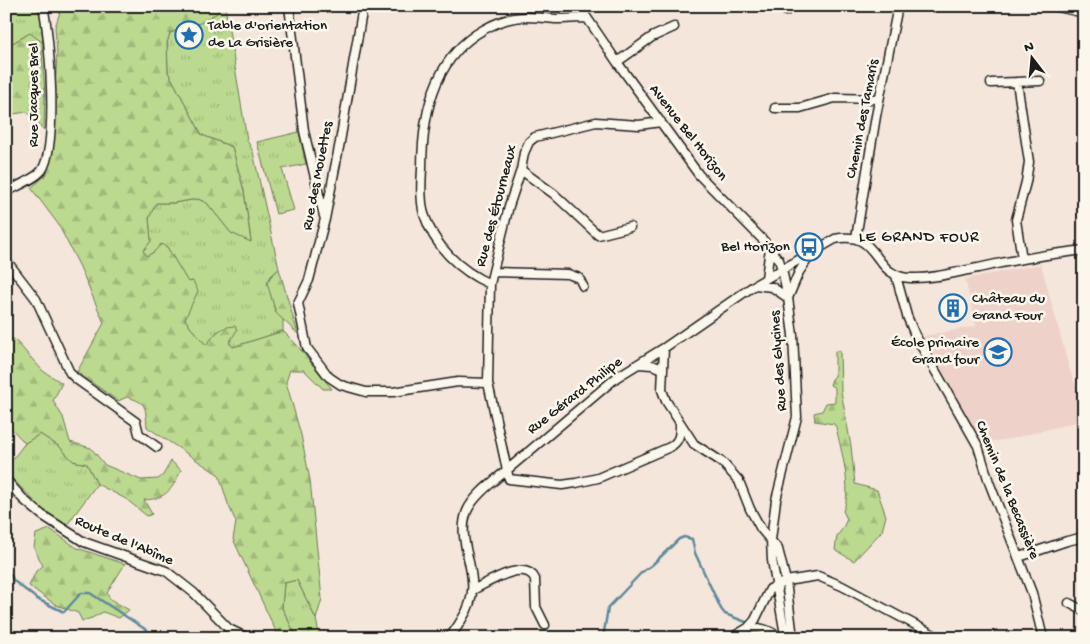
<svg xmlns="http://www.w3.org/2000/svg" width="1090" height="644" font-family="'Gochi Hand',sans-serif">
<defs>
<pattern id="grass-tufts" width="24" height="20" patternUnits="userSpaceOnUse" patternTransform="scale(1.25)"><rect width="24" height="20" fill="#bcd990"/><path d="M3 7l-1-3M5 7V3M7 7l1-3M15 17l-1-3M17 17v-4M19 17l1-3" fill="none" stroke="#a1ba7c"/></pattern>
<pattern id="forest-firs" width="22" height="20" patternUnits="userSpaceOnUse" patternTransform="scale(1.25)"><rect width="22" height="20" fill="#bcd990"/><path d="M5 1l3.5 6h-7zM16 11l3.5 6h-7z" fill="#a1ba7c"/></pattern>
</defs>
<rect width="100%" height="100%" fill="#f5e6dc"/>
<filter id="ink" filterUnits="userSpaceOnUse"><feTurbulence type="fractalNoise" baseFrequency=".02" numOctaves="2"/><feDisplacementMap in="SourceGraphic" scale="10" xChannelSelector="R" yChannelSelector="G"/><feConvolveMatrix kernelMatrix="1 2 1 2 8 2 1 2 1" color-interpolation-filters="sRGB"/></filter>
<g filter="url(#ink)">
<path fill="#eed2c9" d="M1041,264L1069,367L1084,409V420L1010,439L981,443L923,336L976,326L965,279Z"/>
<path fill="url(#grass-tufts)" stroke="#6c7a56" d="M6,6H40L43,43L30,33L6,47Z
M219,6H225L247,140L253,152L279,269L271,276L268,283L276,313L283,319V331L233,347L218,331L206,345L190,327L185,319L192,281L188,283L167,247L161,245L154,252L147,256L143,251L151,241L149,218L156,203H173L198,199L207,203L231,233L251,241L244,191L232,147L202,135L168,72L167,43L170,33L200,23L217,13Z
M299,132L306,164L282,169L294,210L276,214L257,142Z
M40,434L60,447L73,461L87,464L97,484L67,525L44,511L6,472V468L25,443Z
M297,580L316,619L320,638H297L282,608L284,583Z"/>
<path fill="url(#forest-firs)" stroke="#6c7a56" d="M62,6H219L217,13L200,23L170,33L167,43L168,72L202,135L232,147L244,191L251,242L231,233L207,203L198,199L173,203H156L149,218L151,241L143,251L147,256L154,252L161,244L167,247L188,282L193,281L198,291L185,319L190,327L206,345C216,334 218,327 235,326L237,330L229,343L233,347L283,331L296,344L332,389H323L304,370H290L286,382L301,435L310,480L322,599L316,619L297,580L284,583L282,608L297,638H279L233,539L236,522L228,504L219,475L147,427C145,407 148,403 127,397L118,401L77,372L104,323L80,267L58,224L31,188L47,174L52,139L57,53L55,27Z
M30,33L43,43L42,53L45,94L44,130L27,112L6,115V47Z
M279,269L298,334L276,313L267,283L271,276Z
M6,335L15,340L43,371L62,383L53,401L63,417L70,442L91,448L105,465L141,480L158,479L163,475L171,461L181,470C173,489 166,499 144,500L152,514L147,516L126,499L97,484L87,464L73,461L60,447L40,434L25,443L8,425Z
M835,351H840L841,391L851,446L855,484L877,490L886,516L882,531L854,561L835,550L837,536L843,528L847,519L843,511C853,490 841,450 836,427L834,424L815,421L814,413L822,411L826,403L835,402V388L830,385L832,379L835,376Z
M50,529L77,548L125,564L107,593L110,599L129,610L119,618L103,612L92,618L82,621L78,613L56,605L29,586L36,571L43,566L34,548L36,534Z"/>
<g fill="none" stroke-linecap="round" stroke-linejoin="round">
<path stroke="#5f8999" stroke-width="2.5" d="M6,568L14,581L37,599L64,612L81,593H90L151,633L161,638
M603,638L608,608L642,572L652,565L679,539L684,537L692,539L695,553L721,609L725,614L746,622"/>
<g stroke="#1c1c1c" stroke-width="11">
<path id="minor" d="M289,6L304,131L324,216
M363,6L340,142L325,219L309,280L298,303L307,348L329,377L341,385L366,392H393L458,382L488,383L507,470
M579,6L617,62L699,175L763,240L779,260L782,269L788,298L793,335L797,417L776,500L771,540L772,560L784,629V638
M1054,6L1084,13
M786,11L787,6
M617,62L652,37L674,27
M1017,82L1029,162L1026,182L1016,220L1022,259
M991,83L1040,81
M775,108H800L835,98L879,99
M521,170L554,194L598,235L630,227
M6,192C15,187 37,178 42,170C58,145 50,37 43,6
M856,238L876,116L898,6
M6,260L36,299L70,373L76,379L136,422L139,434L157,447
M493,272L568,274L579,278L583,286
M896,276L907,316L915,335L978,446L989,482L1032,593L1043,638
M766,278L770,248
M490,284C460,271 434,246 424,214C420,200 421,183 422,169C422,116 433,58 483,30C511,14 525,16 556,19C566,19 576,18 586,18
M755,285L772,287L788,298
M788,298L799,272L812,253
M638,364L652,365L663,369
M488,383L490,284L509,206L521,170L524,153L529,142L535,137L596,122L639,125L661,122
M507,470L617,377L664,348
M6,480L24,500L42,515L84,542L166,571L194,593L229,629L248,638
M1019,557L1067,541L1084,537
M473,590C487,583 525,558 535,579L536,607L545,625
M1069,603L1084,611
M748,628C762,627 769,630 781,638
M448,638C454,633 458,626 462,619C489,579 453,547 467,511C474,495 494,481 507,470L509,479L562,485L576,483L598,478L670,447C680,441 680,434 680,423
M731,638L748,628L755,620L770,589L786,581L818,576L842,586L940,638
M793,638L786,581L778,549L761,529L750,509L739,481L722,462L694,444L666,401L662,390L664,348L755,285L835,239C882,230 870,276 910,278C933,279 956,272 978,268C1013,260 1048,254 1084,250"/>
</g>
<use href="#minor" stroke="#fbf7ec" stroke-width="8"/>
</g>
</g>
<defs>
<g id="sight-ring" transform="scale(1.4375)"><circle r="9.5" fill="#fbf7ec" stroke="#1f6fb2" stroke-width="1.5"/><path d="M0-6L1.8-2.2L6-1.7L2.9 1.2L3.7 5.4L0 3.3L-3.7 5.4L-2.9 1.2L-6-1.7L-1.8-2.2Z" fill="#1f6fb2"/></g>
<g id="bus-ring" transform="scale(1.4375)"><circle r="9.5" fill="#fbf7ec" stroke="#1f6fb2" stroke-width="1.5"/><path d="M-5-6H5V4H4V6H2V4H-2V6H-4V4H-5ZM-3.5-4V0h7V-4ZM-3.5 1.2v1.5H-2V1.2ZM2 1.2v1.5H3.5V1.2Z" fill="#1f6fb2"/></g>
<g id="building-ring" transform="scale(1.4375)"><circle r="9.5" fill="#fbf7ec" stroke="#1f6fb2" stroke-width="1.5"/><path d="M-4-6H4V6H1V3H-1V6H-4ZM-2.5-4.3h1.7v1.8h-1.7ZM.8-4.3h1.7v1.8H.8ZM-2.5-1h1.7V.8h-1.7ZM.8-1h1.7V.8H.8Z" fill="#1f6fb2"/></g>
<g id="school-ring" transform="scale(1.4375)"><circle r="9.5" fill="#fbf7ec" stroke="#1f6fb2" stroke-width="1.5"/><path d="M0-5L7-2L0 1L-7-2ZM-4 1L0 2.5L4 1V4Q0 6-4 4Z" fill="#1f6fb2"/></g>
</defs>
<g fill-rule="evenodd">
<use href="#sight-ring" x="189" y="35"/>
<use href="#bus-ring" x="809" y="247"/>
<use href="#building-ring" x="953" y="308"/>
<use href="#school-ring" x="998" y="352"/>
</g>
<g text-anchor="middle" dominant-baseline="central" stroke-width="5" stroke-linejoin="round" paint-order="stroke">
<g font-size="15" fill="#1c1c1c" stroke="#fbf7ec" text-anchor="start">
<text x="208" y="26">Table d'orientation<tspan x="208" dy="17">de La Grisière</tspan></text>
<text x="790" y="247" text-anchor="end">Bel Horizon</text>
<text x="972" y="299">Château du<tspan x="972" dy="17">Grand Four</tspan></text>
<text x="979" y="343" text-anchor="end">École primaire<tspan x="979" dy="17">Grand four</tspan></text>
</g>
<g font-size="15" fill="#1c1c1c" stroke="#fbf7ec">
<text transform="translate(34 95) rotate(-90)">Rue Jacques Brel</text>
<text transform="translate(863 119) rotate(-79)">Chemin des Tamaris</text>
<text transform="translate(688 133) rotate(52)">Avenue Bel Horizon</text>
<text transform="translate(318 176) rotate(-79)">Rue des Mouettes</text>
<text transform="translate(497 206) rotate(-75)">Rue des Étourneaux</text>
<text transform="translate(779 361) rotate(-94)">Rue des Glycines</text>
<text transform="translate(575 396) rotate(-38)">Rue Gérard Philipe</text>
<text transform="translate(1007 490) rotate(68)">Chemin de la Becassière</text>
<text transform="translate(124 541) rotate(23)">Route de l'Abîme</text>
</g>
<g font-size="16" letter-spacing="1" fill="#1c1c1c" stroke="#fbf7ec">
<text x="919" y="238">LE GRAND FOUR</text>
</g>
</g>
<rect width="1090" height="644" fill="none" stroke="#fbf7ec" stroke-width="25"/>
<rect x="12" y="12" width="1065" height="619" fill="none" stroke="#1c1c1c" stroke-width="2" filter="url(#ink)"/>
<g transform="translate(1032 58) rotate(344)" stroke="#fbf7ec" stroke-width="4" paint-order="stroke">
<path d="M0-4L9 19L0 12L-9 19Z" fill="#1c1c1c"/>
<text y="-8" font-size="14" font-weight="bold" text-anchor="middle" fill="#1c1c1c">N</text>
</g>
</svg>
